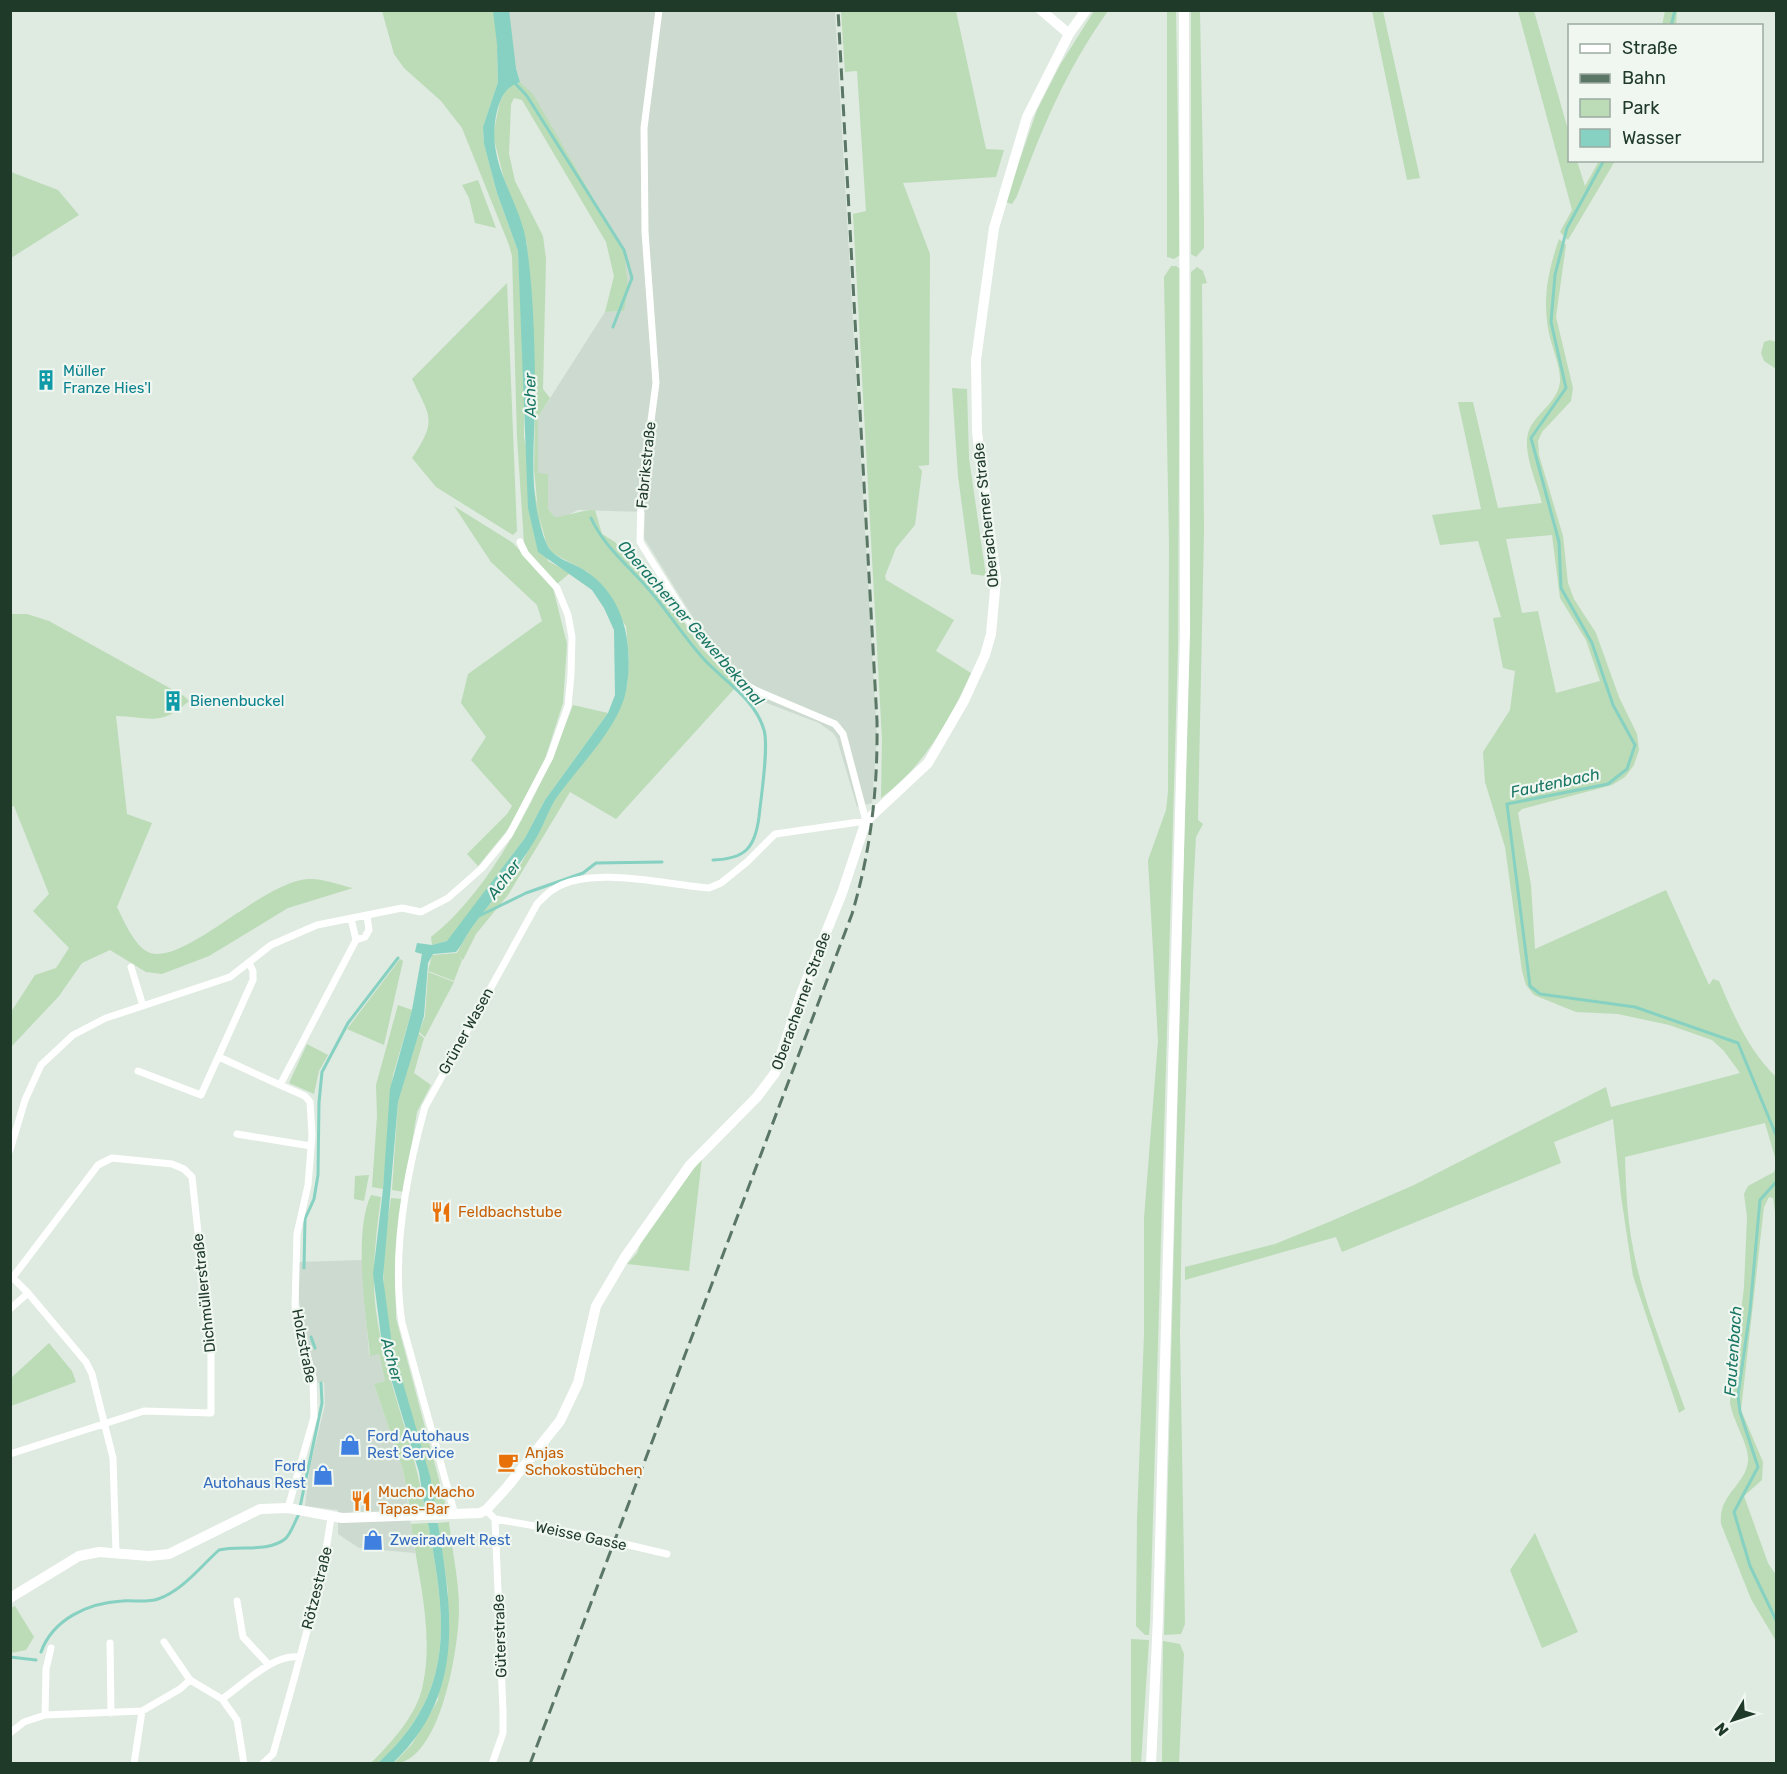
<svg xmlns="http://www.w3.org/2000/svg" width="1787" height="1774" font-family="Rubik,sans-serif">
<rect width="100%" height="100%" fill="#dfeae1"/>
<path fill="#cddacf" d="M507,11H835L877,738L872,803L857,807L837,739L833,733L819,723L759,700L736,687L644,538L645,512L578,510L566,516L555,517L548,509V474H538V417L605,312L624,311V250L533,95L520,82L510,48Z
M362,1260L369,1355L379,1354L385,1381L374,1384L403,1470L415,1553L359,1548L338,1534V1510L305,1506L310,1466L325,1405L324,1382L318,1383L304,1330L299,1300V1262Z"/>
<path fill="#bbdcb7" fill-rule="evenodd" d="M1176,10L1180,255L1174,259L1167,257V11Z
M382,11H507L510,48L497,49L498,82L483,127L484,144L497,193L518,251L524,362V437L548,561L570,573L557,584L530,554L524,543L517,437L512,256L509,245L462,128L441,101L404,68L394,54Z
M841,11H956L986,149L1004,150L996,177L903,183L930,254L929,465L918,466L922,471L915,525L896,548L885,576L886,580L954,620L936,651L971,673C949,722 924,766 881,798L882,739L853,214L866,211L857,71L845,72Z
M1094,11H1108C1066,70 1042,128 1017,196L1012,204L1005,202L1037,110L1060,65Z
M1200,11L1204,223V248L1196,257L1191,254V11Z
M1372,11H1383L1420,178L1407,180Z
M1518,11H1534L1569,133L1570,160L1577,161L1585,186L1599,161H1615L1568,240L1560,232L1572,210Z
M1665,11H1677L1676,25H1662Z
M520,82L533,94L624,251L628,288L624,311L605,312L614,276L606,242L522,100L514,98L511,104L509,154L515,181L543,236L546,259L543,389L550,398L538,417V473L548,474V509L555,517C569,516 580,510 595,510L602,534L615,542L642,574L662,588L700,647L728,674L736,687L616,819L570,792L508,895L476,934L463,960L458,955L462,960L454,981L428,971L432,955L457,953L470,929L521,864L553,803L627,687L629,659L626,626L588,572L552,553L547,546L538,511L534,469L535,401L527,244L504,179L493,135L500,101L508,86Z
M11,172L58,190L79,215L11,258Z
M478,180L496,228L475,223L469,198L462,185Z
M1559,239L1566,245L1556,317L1573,388L1571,401L1542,432L1538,441L1539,455L1563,536L1568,583L1574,599L1596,633L1619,697L1637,734L1639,750L1634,765L1625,777L1612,785L1522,809L1518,813L1531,885L1535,949L1666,890L1709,985L1713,979L1719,981C1734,1016 1749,1051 1776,1077V1161L1765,1123L1625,1157C1626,1188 1627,1218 1633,1248C1643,1303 1667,1357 1685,1409L1679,1413L1633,1276L1621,1196L1613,1119L1554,1142L1561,1163L1342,1252L1336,1237L1185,1280V1267L1275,1244L1329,1222L1414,1185L1606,1087L1611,1107L1740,1073L1724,1051L1712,1040L1669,1025L1618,1014L1576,1012L1534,995L1526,985L1522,971L1505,847L1485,782L1483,752L1510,710L1515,671L1503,668L1493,618L1501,617L1478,541L1440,545L1432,515L1481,509L1458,402H1473L1498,508L1542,503C1537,482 1520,448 1530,428C1538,412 1558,401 1560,382C1561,367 1552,348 1549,333C1542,300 1548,271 1559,239ZM1552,535L1560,598L1586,640L1600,681L1556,693L1538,611L1522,613L1506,539Z
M1171,266H1176L1180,269L1178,647L1150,1622L1149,1635H1145L1136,1626L1137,1519L1144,1334V1218L1158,1041L1148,860L1166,810L1168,792L1169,544L1164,277Z
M1197,267L1203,271L1207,283L1202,284L1204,530L1198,820L1203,824L1196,837L1193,895L1182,1205L1180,1334L1185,1624L1181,1634L1164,1635L1189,651L1191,272Z
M507,283L517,531L513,535L436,487L412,458C437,420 431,418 412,379Z
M1770,340L1776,342V369L1764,361L1761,353L1764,342Z
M952,388L967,389L969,458L986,576L971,574L958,476Z
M454,506L513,543L553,588L567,644L563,703L545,759L509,828L478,866L467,854L507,814L512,806L471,760L486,737L461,703L468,674L542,621L537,605L491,562Z
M11,614H27L49,621L184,696L189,701C160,727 151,717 116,716L127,814L152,823L117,907C124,921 134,945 148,952C182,968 261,882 308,879C322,878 340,885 353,888L288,908L209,956L162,974L146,972L110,950L82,963L59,996L11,1047V1012L35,975L56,968L69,948L33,911L49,894L14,806L11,807Z
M573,705L608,713L545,800L525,838L455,933L447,941L432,945L431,937C496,886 545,781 573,705Z
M400,959L403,961L384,1045L347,1029Z
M428,972L454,982L425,1037L419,1032L425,1016Z
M398,1005L412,1010L393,1075L383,1189L372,1187L377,1116L376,1085Z
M418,1033L424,1038L414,1073L431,1085L417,1112L404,1192L392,1190L398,1102Z
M307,1044L328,1055L319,1071L314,1094L289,1083Z
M702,1158L689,1271L627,1264L637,1253L643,1237Z
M1776,1166V1219L1773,1198L1769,1197L1764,1207L1741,1410L1763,1462L1762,1480L1744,1496L1768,1563L1776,1575V1641L1751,1599L1721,1524C1718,1494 1746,1485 1748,1461C1750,1446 1732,1420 1730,1402L1744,1287L1747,1217L1744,1194L1748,1186L1774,1172Z
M369,1175L364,1201L354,1199L355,1176Z
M371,1195L381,1197C376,1235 371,1272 376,1311C385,1379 414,1442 425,1510H410L403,1470L374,1384L385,1381L379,1354L370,1356C366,1313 353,1233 371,1195Z
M391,1198L403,1199L395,1263L396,1318L447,1510H436C425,1442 392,1376 385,1307C381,1270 385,1234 391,1198Z
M49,1343L72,1371L76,1382L11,1406V1378Z
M449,1522C452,1550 459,1580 459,1609C459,1646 441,1763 393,1764L412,1744L438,1700L448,1591L438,1523Z
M428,1523C446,1619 457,1692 378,1763L370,1764C391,1743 418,1714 423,1684C434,1632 418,1576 411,1524Z
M1535,1533L1578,1632L1542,1648L1510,1570Z
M15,1606L34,1637L26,1650L11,1653V1608Z
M1131,1639L1149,1640L1141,1763H1131Z
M1163,1641L1180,1644L1184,1654L1179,1763H1162Z"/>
<path fill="#86d1c1" d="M497,48H510L520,82C506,87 501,96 497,111C484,165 521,198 527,247C534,298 535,353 535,404C534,449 528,502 547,545C553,559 575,563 587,572C624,597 633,643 627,685C622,726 578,766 555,800C547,813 543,827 535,840C516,871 494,898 472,927C466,935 463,944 456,952L433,954L428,963L424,1016L398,1102L383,1278L392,1345L430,1476L436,1510H425L419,1472L383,1352L373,1274L383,1189L390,1089L412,1010L422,954L415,952L417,943L432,945L447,941L525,838L545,800L608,713L615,695L614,630L604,608L592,590L538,552L528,508L518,251L497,193L484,144L483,127L498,82Z
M428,1523H438C452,1613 466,1693 393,1763H378C457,1692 446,1619 428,1523Z"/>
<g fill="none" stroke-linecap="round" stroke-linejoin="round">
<path stroke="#86d1c1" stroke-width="3" d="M1671,26L1675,10
M513,81L527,96L624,250L632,278L613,327
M1604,160L1567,228L1555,275L1551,322L1566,388L1531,438L1559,542L1561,588L1592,643L1613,705L1635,745L1627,769L1608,784L1507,804L1530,986L1540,994L1635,1007L1738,1043L1776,1135
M591,518C604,547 631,568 651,592C669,613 684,637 702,657C722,680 755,698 764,730C769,747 761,797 759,817C755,848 745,859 713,860
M481,915L526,893L583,873L596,863L662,862
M1776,1182L1760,1200L1750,1310L1738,1396L1740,1412L1758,1467L1734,1512L1750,1566L1776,1620
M304,1268L305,1219L314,1199L318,1175L319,1102L322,1072L348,1023L398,958
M311,1337L315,1348
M300,1507L322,1403L321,1383
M41,1652C53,1619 88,1603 122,1601C134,1600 146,1603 158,1599C182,1591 201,1566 219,1550C239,1545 267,1553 285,1539C291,1534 295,1521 299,1514
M10,1657L36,1660"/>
<path stroke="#86d1c1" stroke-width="16" d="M501,10L508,69"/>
<path stroke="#fff" stroke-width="7" d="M351,918L356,940
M131,967L143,1006
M219,1057L280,1085
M138,1071L201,1095L253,980V971L249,963
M237,1134L311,1146
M10,1150L25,1100L41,1065L73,1035L106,1018L230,977L271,945L317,925L402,908L421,912L448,898L482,868L509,835L550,757L568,706L571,675L572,637L568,615L557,588L525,553L520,542
M10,1275L28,1293
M10,1309L28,1293L86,1362L92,1374L113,1458L116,1553
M10,1454L144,1411L211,1413V1353L192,1177L184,1169L172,1164L112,1158L98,1165L13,1277
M288,1508L314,1417L313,1378L295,1306L297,1234L308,1185L312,1135L310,1102L305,1096L280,1085L356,940L365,937L369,930L367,916
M486,1510L495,1519L503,1711V1733L492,1764
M455,1515L402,1323C391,1253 406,1175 425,1107L537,904C542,899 548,892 554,889C592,865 667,885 709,888L721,883L747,862L775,834L866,821L843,734L835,724L755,690L740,681L717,659L695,630L640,542L641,496L656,383L645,232L644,128L659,10
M495,1519L586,1535L667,1554
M237,1601L243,1637L269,1665
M164,1642L190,1680
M110,1643L111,1713
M222,1699C243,1685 272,1654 299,1657
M45,1715L46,1669L51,1648
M10,1733L24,1722L45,1715L142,1711L180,1689L190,1680L222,1699L237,1720L244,1764
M134,1764L142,1711
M262,1764L273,1754L293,1683L322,1575L331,1518"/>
<path stroke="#fff" stroke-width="10" d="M1041,10L1069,34
M10,1598L79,1556L99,1552L149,1556L169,1554L260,1509L288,1508L342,1518L480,1513L486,1510L507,1487L560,1421L578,1383L596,1306L625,1257L690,1165L757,1097L775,1073L801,994L842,893L866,821L928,763L964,701L985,655L991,634L996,579L977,432L976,360L994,228L1027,117L1069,34L1086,10
M1151,1764L1158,1618L1185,633L1184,10"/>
<path stroke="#5a7664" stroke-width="3" stroke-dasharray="12 6" stroke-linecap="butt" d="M530,1764L852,914C871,850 878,788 877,721L838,10"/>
</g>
<defs>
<g id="building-bare" transform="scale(1.62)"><path d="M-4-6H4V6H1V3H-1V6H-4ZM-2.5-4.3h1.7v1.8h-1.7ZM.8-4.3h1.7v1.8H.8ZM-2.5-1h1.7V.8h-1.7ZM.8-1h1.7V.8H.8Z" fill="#0f9aa8" stroke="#eff7f0" stroke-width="2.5" paint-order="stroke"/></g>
<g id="restaurant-bare" transform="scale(1.62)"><path d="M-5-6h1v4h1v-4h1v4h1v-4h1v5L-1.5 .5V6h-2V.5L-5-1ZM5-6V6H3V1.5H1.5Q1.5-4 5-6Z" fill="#e8710a" stroke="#eff7f0" stroke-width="2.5" paint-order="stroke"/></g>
<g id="shop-bare" transform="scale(1.62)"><path d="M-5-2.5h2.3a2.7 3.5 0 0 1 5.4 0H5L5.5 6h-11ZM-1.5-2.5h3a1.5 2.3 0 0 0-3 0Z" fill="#3f7fe0" stroke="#eff7f0" stroke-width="2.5" paint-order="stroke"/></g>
<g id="cafe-bare" transform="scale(1.62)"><path d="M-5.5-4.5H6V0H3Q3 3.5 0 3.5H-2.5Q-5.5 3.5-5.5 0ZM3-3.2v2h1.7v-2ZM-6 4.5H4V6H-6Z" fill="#e8710a" stroke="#eff7f0" stroke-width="2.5" paint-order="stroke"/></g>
</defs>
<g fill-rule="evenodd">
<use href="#building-bare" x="46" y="380"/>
<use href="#building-bare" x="173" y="701"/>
<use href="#restaurant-bare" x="441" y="1212"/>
<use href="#shop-bare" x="350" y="1445"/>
<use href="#cafe-bare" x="508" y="1462"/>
<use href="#shop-bare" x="323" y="1475"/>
<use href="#restaurant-bare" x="361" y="1501"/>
<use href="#shop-bare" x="373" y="1540"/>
</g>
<g text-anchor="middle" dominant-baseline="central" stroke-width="4.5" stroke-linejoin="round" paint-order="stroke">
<g font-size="15" fill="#0d838f" stroke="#eff7f0" text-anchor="start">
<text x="63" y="371">Müller<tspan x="63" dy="17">Franze Hies'l</tspan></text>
<text x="190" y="701">Bienenbuckel</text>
</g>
<g font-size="15" fill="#203a2a" stroke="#eff7f0">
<text transform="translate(646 465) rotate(-84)">Fabrikstraße</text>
<text transform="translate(986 515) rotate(-96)">Oberacherner Straße</text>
<text transform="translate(801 1001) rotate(-70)">Oberacherner Straße</text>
<text transform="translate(466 1031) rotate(-61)">Grüner Wasen</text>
<text transform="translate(204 1293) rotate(-96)">Dichmüllerstraße</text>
<text transform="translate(304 1346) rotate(79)">Holzstraße</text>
<text transform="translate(581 1536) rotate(12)">Weisse Gasse</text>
<text transform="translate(317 1588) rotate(-76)">Rötzestraße</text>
<text transform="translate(500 1636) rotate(-92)">Güterstraße</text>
</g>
<g font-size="15" fill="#c56008" stroke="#eff7f0" text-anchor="start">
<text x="458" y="1212">Feldbachstube</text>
<text x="525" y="1453">Anjas<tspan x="525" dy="17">Schokostübchen</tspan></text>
<text x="378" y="1492">Mucho Macho<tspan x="378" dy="17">Tapas-Bar</tspan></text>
</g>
<g font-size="15" fill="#366cbe" stroke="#eff7f0" text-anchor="start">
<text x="367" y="1436">Ford Autohaus<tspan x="367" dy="17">Rest Service</tspan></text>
<text x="306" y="1466" text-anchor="end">Ford<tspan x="306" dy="17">Autohaus Rest</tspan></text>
<text x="390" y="1540">Zweiradwelt Rest</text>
</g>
<g font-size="16" font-style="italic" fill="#1a7664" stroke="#eff7f0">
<text transform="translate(530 395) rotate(-91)">Acher</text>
<text transform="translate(691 623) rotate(49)">Oberacherner Gewerbekanal</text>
<text transform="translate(1555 783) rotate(-12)">Fautenbach</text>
<text transform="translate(504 879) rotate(-53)">Acher</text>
<text transform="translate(1733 1351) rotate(-86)">Fautenbach</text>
<text transform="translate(392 1360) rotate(75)">Acher</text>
</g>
</g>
<rect width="1787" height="1774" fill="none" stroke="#203a2a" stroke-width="24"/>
<rect x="1568" y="24" width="195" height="138" fill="#eff7f0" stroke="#9caba1" stroke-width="1.5"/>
<rect x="1580" y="44" width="30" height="9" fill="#ffffff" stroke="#9caba1" stroke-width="1.5"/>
<text x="1622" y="54" font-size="18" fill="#203a2a">Straße</text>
<rect x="1580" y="74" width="30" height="9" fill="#5a7664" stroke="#9caba1" stroke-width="1.5"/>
<text x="1622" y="84" font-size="18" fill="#203a2a">Bahn</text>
<rect x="1580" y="99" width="30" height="18" fill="#bbdcb7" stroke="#9caba1" stroke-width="1.5"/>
<text x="1622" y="114" font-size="18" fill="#203a2a">Park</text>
<rect x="1580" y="129" width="30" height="18" fill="#86d1c1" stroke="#9caba1" stroke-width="1.5"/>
<text x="1622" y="144" font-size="18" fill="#203a2a">Wasser</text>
<g transform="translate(1733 1720) rotate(231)" stroke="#eff7f0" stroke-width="4.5" paint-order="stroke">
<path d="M0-4.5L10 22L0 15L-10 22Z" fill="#203a2a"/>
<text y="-9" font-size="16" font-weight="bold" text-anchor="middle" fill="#203a2a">N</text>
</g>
</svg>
